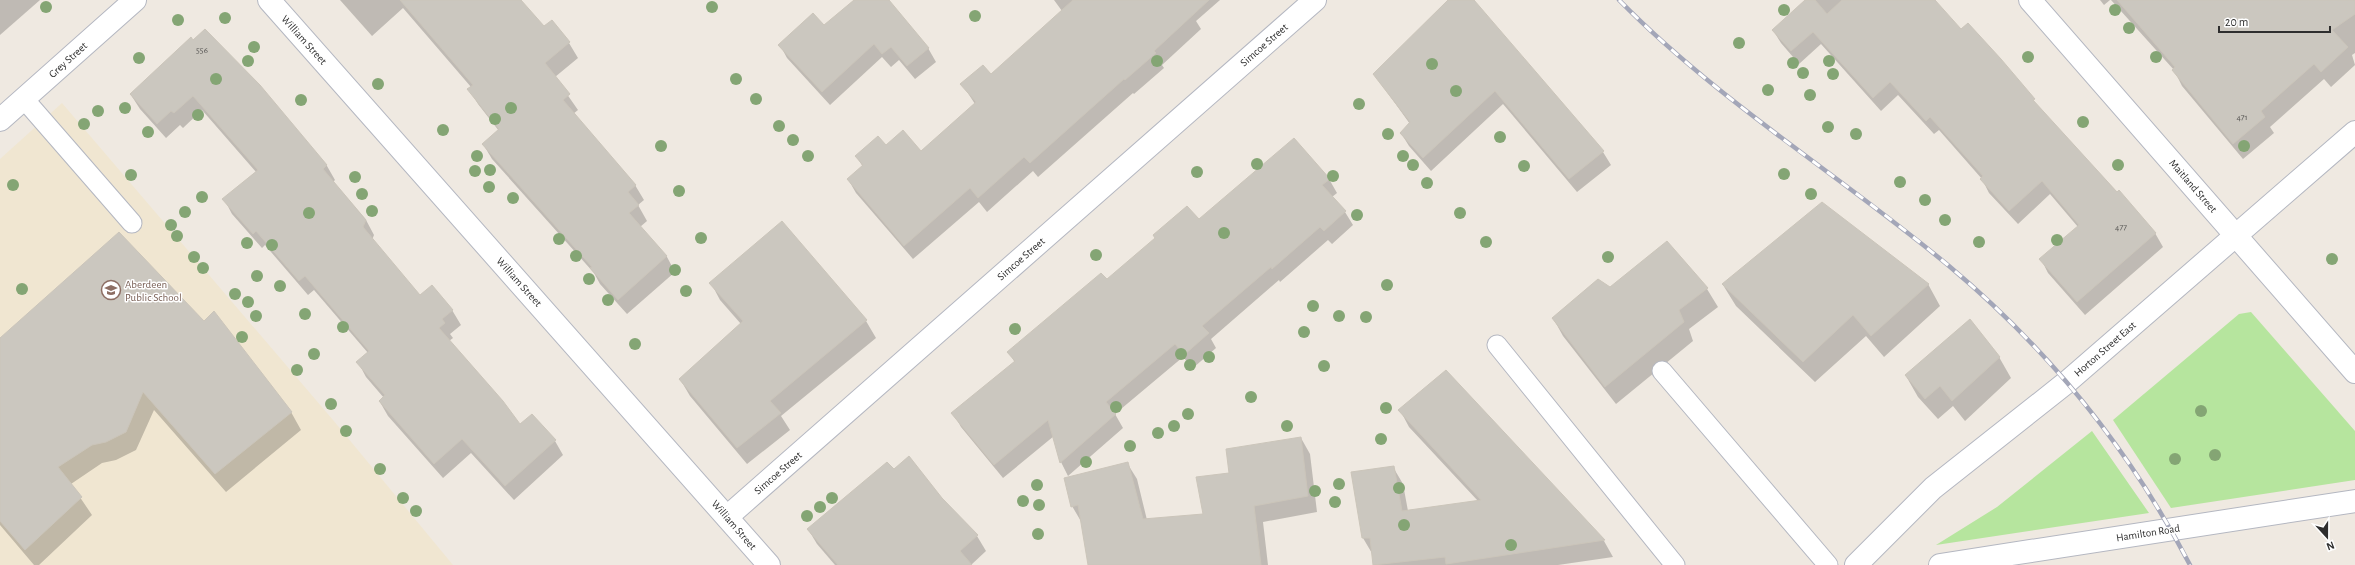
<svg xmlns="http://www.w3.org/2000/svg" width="2355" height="565" font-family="'Alegreya Sans',sans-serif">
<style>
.education{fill:#f0e6d1}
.green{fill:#b6e59e}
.shadow{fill:#0003}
.building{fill:#cbc7bf;stroke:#cbc5ba}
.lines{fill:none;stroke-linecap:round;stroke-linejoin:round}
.lane-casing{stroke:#b4b7c1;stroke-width:21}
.street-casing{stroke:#b4b7c1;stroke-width:24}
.secondary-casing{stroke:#b4b7c1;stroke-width:24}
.lane{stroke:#fff;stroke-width:19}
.street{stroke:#fff;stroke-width:22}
.secondary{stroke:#fff;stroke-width:22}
.rail-casing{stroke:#a3a6b8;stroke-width:4.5}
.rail{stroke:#fff;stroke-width:3;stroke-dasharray:9;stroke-linecap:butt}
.tree{fill:#84a574}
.labels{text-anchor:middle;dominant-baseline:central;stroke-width:3;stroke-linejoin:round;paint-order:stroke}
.number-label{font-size:9px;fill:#555452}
.street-label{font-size:11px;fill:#2e2e2e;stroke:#fff}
.education-label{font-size:11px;fill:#785e54;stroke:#fff;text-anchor:start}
</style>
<rect width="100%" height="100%" fill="#efe9e1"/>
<path class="education" d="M62,103L333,420L453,565H0V159Z"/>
<g class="green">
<path d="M2251,312L2355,431V480L2171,508L2113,420L2239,314Z"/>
<path d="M2092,431L2149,513L1936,545L1997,507Z"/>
</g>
<g class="shadow">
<path d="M0,0H40L0,35Z"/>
<path d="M340,0H519L544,27L552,21L569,43L578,58L555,77L578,110L573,114L635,185L644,200L638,205L647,221L640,227L667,257L675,272L627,314L600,284L594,273L492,159L483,144L499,131L478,104L469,89L471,87L403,8L372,36Z"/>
<path d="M855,0H886L928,48L936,62L915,79L899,60L891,67L882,57L830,105L787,58L780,45L824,26Z"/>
<path d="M1054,0H1220L1196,21L1201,29L1162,65L1164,68L1134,94L1133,93L1038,177L1033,171L987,212L979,202L913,259L856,193L848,179L863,167L856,156L886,147L921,152L975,104L962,84L991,75L1062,11Z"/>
<path d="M1450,0H1473L1603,152L1611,165L1577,192L1503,104L1431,171L1409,146L1401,133L1410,124L1374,74Z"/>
<path d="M1806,0H1934L1961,31L2000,60L2038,108L2155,233L2163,247L2085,315L2048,273L2041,259L2078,227L2050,194L2018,224L1989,193L1982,179L1939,130L1934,134L1898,95L1881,111L1821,44L1799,64L1781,43L1773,30Z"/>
<path d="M2100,0H2110L2104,5Z"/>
<path d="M2111,0H2355V53L2352,55L2355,65L2331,87L2324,79L2270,127L2274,133L2243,159L2182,86L2174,70Z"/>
<path d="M259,86L327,166L335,180L333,182L366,220L374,235L372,240L420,296L452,310L461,325L450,334L453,338L449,341L520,425L555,441L563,455L514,500L471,453L443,478L388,416L380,402L384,398L366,377L358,362L368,353L314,290L308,295L265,245L262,248L232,214L224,199L256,172L202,110L183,128L180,125L166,138L140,109L131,95Z"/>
<path d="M1329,179L1337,193L1332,197L1345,212L1353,225L1332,244L1328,240L1280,282L1279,280L1211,339L1216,348L1193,368L1183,357L1115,414L1123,428L1068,476L1061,462L1054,436L1003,478L961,427L953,413L1015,363L1009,352L1106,280L1199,221Z"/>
<path d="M1667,242L1707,289L1718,307L1689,329L1693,341L1616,404L1563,336L1553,318L1610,288Z"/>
<path d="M711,283L866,321L876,338L781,416L790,430L747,464L690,396L680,379L741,324L720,300Z"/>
<path d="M1928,284L1940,306L1884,357L1866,336L1815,382L1736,306L1723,285Z"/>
<path d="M0,340L291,412L301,430L226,492L154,410L136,450L116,460L102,463L71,484L92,515L39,565H34L0,525Z"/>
<path d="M1999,357L2011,378L1965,421L1953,406L1938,419L1918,397L1906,376Z"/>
<path d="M1446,371L1604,541L1613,557L1558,565H1374L1373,555L1363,538L1353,472L1393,467L1403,484L1408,511L1478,501L1409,427L1400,410Z"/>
<path d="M1301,438L1310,454L1317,512L1263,522L1268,565H1089L1082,523L1072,506L1127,463L1137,479L1147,520L1204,515L1230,474Z"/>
<path d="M894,470L941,498L977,536L986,551L971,565H835L817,544L808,529Z"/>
</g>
<g class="building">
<path d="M400,0H521L544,26L552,20L570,42L545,63L570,94L563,100L636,185L628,192L639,205L629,213L667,256L618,300L590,268L592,267L482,144L499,129L467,89L473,85Z"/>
<path d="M854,0H889L929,48L907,66L891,47L882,54L874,44L822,92L778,45L813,13L824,25Z"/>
<path d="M1073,0H1209L1154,51L1156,53L1125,80L1124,79L1030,163L1024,157L978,198L970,188L904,246L847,179L863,165L855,156L878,136L886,145L903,130L921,151L976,102L960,84L983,65L991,74Z"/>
<path d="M1448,0H1474L1604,151L1569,179L1495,91L1423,158L1400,133L1410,122L1373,74Z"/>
<path d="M1805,0H1815L1827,14L1842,0H1935L1961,29L1968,23L2001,59L2035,99L2033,100L2117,192L2119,190L2156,233L2077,302L2039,259L2079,225L2042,181L2009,211L1980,179L1983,176L1930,117L1926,121L1890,82L1873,98L1813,32L1791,51L1772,30Z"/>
<path d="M2117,0H2355V14L2332,30L2348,47L2321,72L2314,64L2261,111L2265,117L2233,144L2172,70L2175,67Z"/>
<path d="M205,29L260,85L327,165L323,169L366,220L363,227L420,295L432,285L453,310L442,319L445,323L439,328L503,401L520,424L532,414L556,440L505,486L462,439L434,464L379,401L385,395L356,362L369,351L305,276L299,281L256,231L253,234L222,199L258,170L193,96L174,113L171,111L157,124L130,94L191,37L193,40Z"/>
<path d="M1294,138L1330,179L1322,185L1346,211L1324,231L1320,227L1272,269L1271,267L1202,326L1209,333L1184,355L1175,344L1106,402L1116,414L1060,463L1048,420L994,465L951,413L1015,361L1007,352L1101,273L1107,279L1155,238L1153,235L1187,206L1199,219Z"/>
<path d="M1822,202L1929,284L1871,336L1853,315L1803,362L1722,284Z"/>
<path d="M782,221L867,320L770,401L781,413L737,448L679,379L743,321L709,283Z"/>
<path d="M119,232L204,321L214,311L292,412L215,474L143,392L126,432L106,442L92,445L58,467L82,497L25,550L0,521V338Z"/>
<path d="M1667,241L1708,288L1679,310L1684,322L1605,387L1552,318L1598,279L1610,287Z"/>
<path d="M1970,319L2000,357L1952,401L1940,386L1925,399L1905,375Z"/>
<path d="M1446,370L1605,540L1446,564L1445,557L1373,565L1370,538H1362L1351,472L1394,466L1402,511L1481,500L1398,410Z"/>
<path d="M1301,437L1308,496L1254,506L1261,565H1088L1078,505L1071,507L1064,478L1128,462L1143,519L1203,514L1196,477L1229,473L1226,449Z"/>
<path d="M909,456L942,498L978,535L960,551L972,565H838L807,529L887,462L894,469Z"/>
</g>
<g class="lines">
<g class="lane-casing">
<g id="lane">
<path d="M24,99L132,223"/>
<path d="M1497,345L1675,565"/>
<path d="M1662,371L1828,565"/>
</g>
</g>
<g class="street-casing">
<g id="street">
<path d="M269,0L769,565"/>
<path d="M2030,0L2355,372"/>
<path d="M727,517L1315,0"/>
<path d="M1940,565L2355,501"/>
</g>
</g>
<g class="secondary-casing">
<g id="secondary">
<path d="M0,120L135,0"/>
<path d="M1856,565L1933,488L2067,382L2355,132"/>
</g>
</g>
<use href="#lane" class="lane"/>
<use href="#street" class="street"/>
<use href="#secondary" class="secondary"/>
<g class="rail-casing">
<path id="rail" d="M1619,0C1718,101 1841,176 1949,266C2048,349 2130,450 2190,565"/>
</g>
<use href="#rail" class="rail"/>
</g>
<g class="tree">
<circle cx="46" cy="7" r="6"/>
<circle cx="712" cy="7" r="6"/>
<circle cx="1784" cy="10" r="6"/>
<circle cx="2115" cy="10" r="6"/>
<circle cx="975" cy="16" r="6"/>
<circle cx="225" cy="18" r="6"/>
<circle cx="178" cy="20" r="6"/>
<circle cx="2129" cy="28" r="6"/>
<circle cx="1739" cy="43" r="6"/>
<circle cx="254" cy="47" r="6"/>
<circle cx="2028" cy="57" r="6"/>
<circle cx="2156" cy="57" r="6"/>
<circle cx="139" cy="58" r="6"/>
<circle cx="248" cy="61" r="6"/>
<circle cx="1157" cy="61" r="6"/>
<circle cx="1829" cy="61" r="6"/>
<circle cx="1793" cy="63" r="6"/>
<circle cx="1432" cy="64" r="6"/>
<circle cx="1803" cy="73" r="6"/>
<circle cx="1833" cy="74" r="6"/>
<circle cx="216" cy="79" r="6"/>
<circle cx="736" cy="79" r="6"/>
<circle cx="378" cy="84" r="6"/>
<circle cx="1768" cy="90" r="6"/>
<circle cx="1456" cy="91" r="6"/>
<circle cx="1810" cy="95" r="6"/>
<circle cx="756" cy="99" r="6"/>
<circle cx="301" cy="100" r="6"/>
<circle cx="1359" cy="104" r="6"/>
<circle cx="125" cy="108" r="6"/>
<circle cx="511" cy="108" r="6"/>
<circle cx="98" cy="111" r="6"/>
<circle cx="198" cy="115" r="6"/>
<circle cx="495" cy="119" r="6"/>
<circle cx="2083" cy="122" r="6"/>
<circle cx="84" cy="124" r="6"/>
<circle cx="779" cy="126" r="6"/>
<circle cx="1828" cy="127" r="6"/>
<circle cx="443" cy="130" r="6"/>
<circle cx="148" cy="132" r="6"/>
<circle cx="1388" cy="134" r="6"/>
<circle cx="1856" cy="134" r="6"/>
<circle cx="1500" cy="137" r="6"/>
<circle cx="793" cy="140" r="6"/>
<circle cx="661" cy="146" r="6"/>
<circle cx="2244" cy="146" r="6"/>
<circle cx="477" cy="156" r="6"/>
<circle cx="808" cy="156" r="6"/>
<circle cx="1403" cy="156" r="6"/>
<circle cx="1257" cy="164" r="6"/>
<circle cx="1413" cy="165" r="6"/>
<circle cx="2118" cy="165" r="6"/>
<circle cx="1524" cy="166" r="6"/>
<circle cx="490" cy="170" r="6"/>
<circle cx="475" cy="171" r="6"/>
<circle cx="1197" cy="172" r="6"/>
<circle cx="1784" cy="174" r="6"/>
<circle cx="131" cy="175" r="6"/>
<circle cx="1333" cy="176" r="6"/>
<circle cx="355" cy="177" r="6"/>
<circle cx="1900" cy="182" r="6"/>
<circle cx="1427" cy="183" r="6"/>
<circle cx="13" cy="185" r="6"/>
<circle cx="489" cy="187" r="6"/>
<circle cx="679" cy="191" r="6"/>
<circle cx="362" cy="194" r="6"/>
<circle cx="1811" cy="194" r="6"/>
<circle cx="202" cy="197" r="6"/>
<circle cx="513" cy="198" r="6"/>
<circle cx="1925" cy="200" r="6"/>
<circle cx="372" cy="211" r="6"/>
<circle cx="185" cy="212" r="6"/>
<circle cx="309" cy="213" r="6"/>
<circle cx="1460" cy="213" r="6"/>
<circle cx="1357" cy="215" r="6"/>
<circle cx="1945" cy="220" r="6"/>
<circle cx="171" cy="225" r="6"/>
<circle cx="1224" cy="233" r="6"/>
<circle cx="177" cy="236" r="6"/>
<circle cx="701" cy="238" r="6"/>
<circle cx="559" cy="239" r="6"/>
<circle cx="2057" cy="240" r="6"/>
<circle cx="1486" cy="242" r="6"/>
<circle cx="1979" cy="242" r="6"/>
<circle cx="247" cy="243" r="6"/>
<circle cx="272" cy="245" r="6"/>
<circle cx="1096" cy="255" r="6"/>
<circle cx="576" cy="256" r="6"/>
<circle cx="194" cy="257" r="6"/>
<circle cx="1608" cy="257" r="6"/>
<circle cx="2332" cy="259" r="6"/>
<circle cx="203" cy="268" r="6"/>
<circle cx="675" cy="270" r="6"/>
<circle cx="257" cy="276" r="6"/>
<circle cx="589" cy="279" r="6"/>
<circle cx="1387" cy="285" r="6"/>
<circle cx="280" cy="286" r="6"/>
<circle cx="22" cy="289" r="6"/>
<circle cx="686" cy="291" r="6"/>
<circle cx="235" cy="294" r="6"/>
<circle cx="608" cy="300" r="6"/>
<circle cx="248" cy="302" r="6"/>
<circle cx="1313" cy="306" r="6"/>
<circle cx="305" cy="314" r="6"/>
<circle cx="256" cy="316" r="6"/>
<circle cx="1339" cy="316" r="6"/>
<circle cx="1366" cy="317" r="6"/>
<circle cx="343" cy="327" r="6"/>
<circle cx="1015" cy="329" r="6"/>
<circle cx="1304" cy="332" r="6"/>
<circle cx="242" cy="337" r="6"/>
<circle cx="635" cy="344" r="6"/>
<circle cx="314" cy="354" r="6"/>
<circle cx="1181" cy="354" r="6"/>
<circle cx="1209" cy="357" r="6"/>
<circle cx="1190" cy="365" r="6"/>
<circle cx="1324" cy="366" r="6"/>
<circle cx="297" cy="370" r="6"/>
<circle cx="1251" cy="397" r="6"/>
<circle cx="331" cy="404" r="6"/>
<circle cx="1116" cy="407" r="6"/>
<circle cx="1386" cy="408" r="6"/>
<circle cx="2201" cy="411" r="6"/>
<circle cx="1188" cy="414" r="6"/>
<circle cx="1174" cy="426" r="6"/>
<circle cx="1287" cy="426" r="6"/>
<circle cx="346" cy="431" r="6"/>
<circle cx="1158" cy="433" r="6"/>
<circle cx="1381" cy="439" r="6"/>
<circle cx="1130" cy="446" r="6"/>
<circle cx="2215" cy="455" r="6"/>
<circle cx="2175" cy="459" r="6"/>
<circle cx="1086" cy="462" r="6"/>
<circle cx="380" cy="469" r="6"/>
<circle cx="1339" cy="484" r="6"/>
<circle cx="1037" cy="485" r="6"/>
<circle cx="1399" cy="488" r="6"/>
<circle cx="1315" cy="491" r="6"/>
<circle cx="403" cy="498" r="6"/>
<circle cx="832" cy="498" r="6"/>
<circle cx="1023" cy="501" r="6"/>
<circle cx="1335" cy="502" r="6"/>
<circle cx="1039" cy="505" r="6"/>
<circle cx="820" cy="507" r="6"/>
<circle cx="416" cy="511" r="6"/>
<circle cx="807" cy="516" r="6"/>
<circle cx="1404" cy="525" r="6"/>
<circle cx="1038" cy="534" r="6"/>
<circle cx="1511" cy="545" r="6"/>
</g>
<defs>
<g id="school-ring" transform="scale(1)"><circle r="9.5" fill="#fff" stroke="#8d6e63" stroke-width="1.5"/><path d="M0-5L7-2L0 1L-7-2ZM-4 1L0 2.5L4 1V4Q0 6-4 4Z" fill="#8d6e63"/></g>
</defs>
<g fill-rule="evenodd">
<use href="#school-ring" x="111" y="290"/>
</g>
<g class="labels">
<g class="number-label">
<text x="202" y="50">556</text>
<text x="2242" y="117">471</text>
<text x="2121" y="227">477</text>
</g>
<g class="street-label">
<text transform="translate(304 40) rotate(48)">William Street</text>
<text transform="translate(1264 45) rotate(-41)">Simcoe Street</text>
<text transform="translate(68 60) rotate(-42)">Grey Street</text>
<text transform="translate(2193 186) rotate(49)">Maitland Street</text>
<text transform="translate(1021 259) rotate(-41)">Simcoe Street</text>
<text transform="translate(519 282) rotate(48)">William Street</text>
<text transform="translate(2105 349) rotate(-41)">Horton Street East</text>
<text transform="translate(778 473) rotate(-41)">Simcoe Street</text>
<text transform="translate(734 525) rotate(49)">William Street</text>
<text transform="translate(2148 533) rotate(-9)">Hamilton Road</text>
</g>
<g class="education-label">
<text x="125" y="284">Aberdeen<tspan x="125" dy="13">Public School</tspan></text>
</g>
</g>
<g transform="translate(2327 537) rotate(159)" stroke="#ffffff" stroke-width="3" paint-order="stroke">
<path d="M0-3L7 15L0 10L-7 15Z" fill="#2e2e2e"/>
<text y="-6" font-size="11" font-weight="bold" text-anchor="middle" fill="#2e2e2e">N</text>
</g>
<path d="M2219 26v6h111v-6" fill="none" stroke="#2e2e2e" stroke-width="2"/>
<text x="2225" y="26" font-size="12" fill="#2e2e2e" stroke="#ffffff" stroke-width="3" paint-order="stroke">20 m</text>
</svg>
